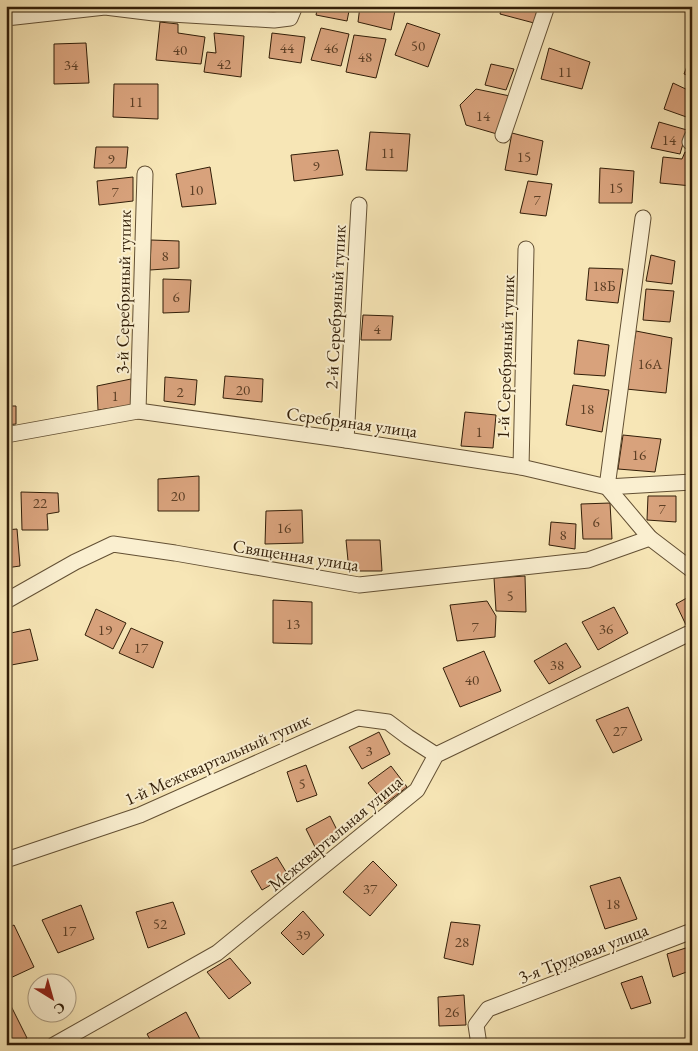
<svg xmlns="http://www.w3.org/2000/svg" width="698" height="1051" font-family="'EB Garamond',serif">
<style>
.building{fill:#d8a27c;stroke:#321e08}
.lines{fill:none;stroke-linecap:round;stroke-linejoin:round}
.street-casing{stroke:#635034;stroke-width:17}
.street{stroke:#faefd0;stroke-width:15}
.labels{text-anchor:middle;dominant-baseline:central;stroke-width:4;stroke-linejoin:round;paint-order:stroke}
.number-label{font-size:15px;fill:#5c3f25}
.street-label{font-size:18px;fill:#321e08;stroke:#faefd0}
</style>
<rect width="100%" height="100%" fill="#f7e6b6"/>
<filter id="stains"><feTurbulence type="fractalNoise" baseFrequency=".004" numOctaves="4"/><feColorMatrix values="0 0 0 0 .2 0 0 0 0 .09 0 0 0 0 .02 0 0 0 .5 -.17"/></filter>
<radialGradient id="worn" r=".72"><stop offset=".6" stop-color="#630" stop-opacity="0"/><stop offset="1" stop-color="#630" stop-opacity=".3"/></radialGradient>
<g class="building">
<path d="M318,6H350L347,21L316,15Z"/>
<path d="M360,6H396L391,30L358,22Z"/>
<path d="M502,6H538L534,23L500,14Z"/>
<path d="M160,22L178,24V33L205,37L201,64L156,60Z"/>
<path d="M407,23L440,34L428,67L395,55Z"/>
<path d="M321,28L349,34L341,66L311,60Z"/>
<path d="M214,33L244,36L241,77L204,72L207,52L216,53Z"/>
<path d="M272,33L305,37L301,63L269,58Z"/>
<path d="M354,35L386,39L376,78L346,72Z"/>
<path d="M86,43L89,83L54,84V44Z"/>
<path d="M549,48L590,62L582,89L541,79Z"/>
<path d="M692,53V77L684,74Z"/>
<path d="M491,64L514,69L506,90L485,85Z"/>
<path d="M673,83L692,92V119L664,109Z"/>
<path d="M114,84H158V119L113,117Z"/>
<path d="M476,89L510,96L497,134L466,125L460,105Z"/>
<path d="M659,122L687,130L680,154L651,148Z"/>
<path d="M370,132L410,134L407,171L366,170Z"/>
<path d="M512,133L543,141L537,175L505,170Z"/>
<path d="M96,147H128L126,168H94Z"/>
<path d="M338,150L343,175L294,181L291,155Z"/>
<path d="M685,152L692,154V186L660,183L663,157L682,159Z"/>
<path d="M210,167L216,204L182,207L176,174Z"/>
<path d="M600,168L634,171L632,203H599Z"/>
<path d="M133,177V201L99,205L97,181Z"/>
<path d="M528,181L552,184L546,216L520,213Z"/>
<path d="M151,240L179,241V268L150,270Z"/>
<path d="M651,255L675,261L672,284L646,281Z"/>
<path d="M589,268L623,269L618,303L586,300Z"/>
<path d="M163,279L191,280L189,312L163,313Z"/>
<path d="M646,289L674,291L670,322L643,320Z"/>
<path d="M363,315L393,316L391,340H361Z"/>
<path d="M636,331L672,338L666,393L626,389Z"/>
<path d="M578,340L609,345L605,376L574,374Z"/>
<path d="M225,376L263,379L262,402L223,398Z"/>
<path d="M165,377L197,380L195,405L164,401Z"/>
<path d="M131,379L135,405L98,410L97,386Z"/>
<path d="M573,385L609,390L602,432L566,425Z"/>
<path d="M6,406H16V424L6,425Z"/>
<path d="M465,412L496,415L493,448L461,446Z"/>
<path d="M623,435L661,439L655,472L618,469Z"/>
<path d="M199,476V511H158V479Z"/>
<path d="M21,492L58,493L59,512L47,514L48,530H22Z"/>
<path d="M648,496H676V522L647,520Z"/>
<path d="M610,503L612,539H583L581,504Z"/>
<path d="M302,510L303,543L265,544L266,511Z"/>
<path d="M551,522L576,524L575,549L549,545Z"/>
<path d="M17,529L20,566L6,568V530Z"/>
<path d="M346,540H380L382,571H349Z"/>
<path d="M525,576L526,612L496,611L494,578Z"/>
<path d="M692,595V622L686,625L676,604Z"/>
<path d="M273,600L312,602V644L273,643Z"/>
<path d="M487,601L496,616L495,637L457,641L450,605Z"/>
<path d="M614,607L628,633L598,650L582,622Z"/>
<path d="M96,609L126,623L113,649L85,635Z"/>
<path d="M131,628L163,642L153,668L119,653Z"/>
<path d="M30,629L38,660L6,666V634Z"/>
<path d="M566,643L581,667L549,684L534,661Z"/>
<path d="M484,651L501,691L460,707L443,668Z"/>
<path d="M628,707L642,740L613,753L596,720Z"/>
<path d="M379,732L390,754L362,769L349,747Z"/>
<path d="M306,765L317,795L297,802L287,772Z"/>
<path d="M391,766L407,787L385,804L368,783Z"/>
<path d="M330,816L340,836L316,849L306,829Z"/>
<path d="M277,857L288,875L262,890L251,871Z"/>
<path d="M373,861L397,885L370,916L343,892Z"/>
<path d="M620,877L637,919L605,929L590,886Z"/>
<path d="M173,902L185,934L148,948L136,912Z"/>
<path d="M81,905L94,939L58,953L42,920Z"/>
<path d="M303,911L324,935L303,955L281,933Z"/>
<path d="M451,922L480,925L473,965L444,958Z"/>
<path d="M14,925L34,967L6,980V929Z"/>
<path d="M692,946V970L673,977L667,954Z"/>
<path d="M230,958L251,983L229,999L207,972Z"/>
<path d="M642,976L651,1003L631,1009L621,983Z"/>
<path d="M464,995L466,1025L439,1026L438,997Z"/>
<path d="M6,996L27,1038L17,1045H6Z"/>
<path d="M186,1012L203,1045H153L147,1034Z"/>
</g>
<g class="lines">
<g class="street-casing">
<g id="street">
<path d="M6,18L105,7L154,13L274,20L290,18L295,6"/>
<path d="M503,135L547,6"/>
<path d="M690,142L692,137"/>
<path d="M643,218L607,487L650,538L692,570"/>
<path d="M138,411L145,174"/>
<path d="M6,435L138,411L346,440L521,467L607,487L692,482"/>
<path d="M346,440L359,205"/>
<path d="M521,467L526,249"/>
<path d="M6,601L75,562L113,544L175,553L359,585L588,560L650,538"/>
<path d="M6,860L140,815L358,718L388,722L408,737L436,755"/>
<path d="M54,1045L217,953L417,790L436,755L692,632"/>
<path d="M479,1045L476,1025L488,1009L692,931"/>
</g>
</g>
<use href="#street" class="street"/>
</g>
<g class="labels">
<g class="number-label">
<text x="418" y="45">50</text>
<text x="287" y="47">44</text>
<text x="331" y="47">46</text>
<text x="180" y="49">40</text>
<text x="365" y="56">48</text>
<text x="224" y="63">42</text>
<text x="71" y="64">34</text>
<text x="565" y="71">11</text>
<text x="136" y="101">11</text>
<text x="483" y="115">14</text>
<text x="669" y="139">14</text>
<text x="388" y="152">11</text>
<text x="524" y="156">15</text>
<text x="111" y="158">9</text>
<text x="316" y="165">9</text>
<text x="616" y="187">15</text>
<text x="196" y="189">10</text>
<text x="115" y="191">7</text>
<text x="537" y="199">7</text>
<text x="165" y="255">8</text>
<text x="604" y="285">18Б</text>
<text x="176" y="296">6</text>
<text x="377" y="328">4</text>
<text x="650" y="363">16А</text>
<text x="243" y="389">20</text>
<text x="180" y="391">2</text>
<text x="115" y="395">1</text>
<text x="587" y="408">18</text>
<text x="479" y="431">1</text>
<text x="639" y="454">16</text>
<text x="178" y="495">20</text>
<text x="40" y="502">22</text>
<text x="662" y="508">7</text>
<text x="596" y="521">6</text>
<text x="284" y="527">16</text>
<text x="563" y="534">8</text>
<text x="510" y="595">5</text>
<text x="293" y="623">13</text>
<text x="475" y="626">7</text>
<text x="606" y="628">36</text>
<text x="105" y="629">19</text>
<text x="141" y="647">17</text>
<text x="557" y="664">38</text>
<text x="472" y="679">40</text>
<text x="620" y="730">27</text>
<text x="369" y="750">3</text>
<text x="302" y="783">5</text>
<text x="370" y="888">37</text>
<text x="613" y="903">18</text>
<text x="160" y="923">52</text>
<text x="69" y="930">17</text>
<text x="303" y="934">39</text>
<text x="462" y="941">28</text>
<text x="452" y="1011">26</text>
</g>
<g class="street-label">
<text transform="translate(123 292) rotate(-89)">3-й Серебряный тупик</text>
<text transform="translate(335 307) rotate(-87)">2-й Серебряный тупик</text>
<text transform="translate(505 357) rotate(-88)">1-й Серебряный тупик</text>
<text transform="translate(352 422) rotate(8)">Серебряная улица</text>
<text transform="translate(296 555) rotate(9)">Священная улица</text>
<text transform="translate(217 759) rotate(-24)">1-й Межквартальный тупик</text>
<text transform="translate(335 833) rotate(-40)">Межквартальная улица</text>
<text transform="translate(583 953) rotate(-21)">3-я Трудовая улица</text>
</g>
</g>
<rect width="698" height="1051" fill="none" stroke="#f7e6b6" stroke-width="25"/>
<rect x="8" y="8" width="683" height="1036" fill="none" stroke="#321e08" stroke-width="2.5"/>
<rect x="12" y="12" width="673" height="1026" fill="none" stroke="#321e08"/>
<g transform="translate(52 998) rotate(143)"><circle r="24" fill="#faefd0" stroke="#aa9b80"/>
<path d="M0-4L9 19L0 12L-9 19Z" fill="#8f2418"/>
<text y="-8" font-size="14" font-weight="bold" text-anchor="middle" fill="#321e08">С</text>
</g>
<rect width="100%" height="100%" filter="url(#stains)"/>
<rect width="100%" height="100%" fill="url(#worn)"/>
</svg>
